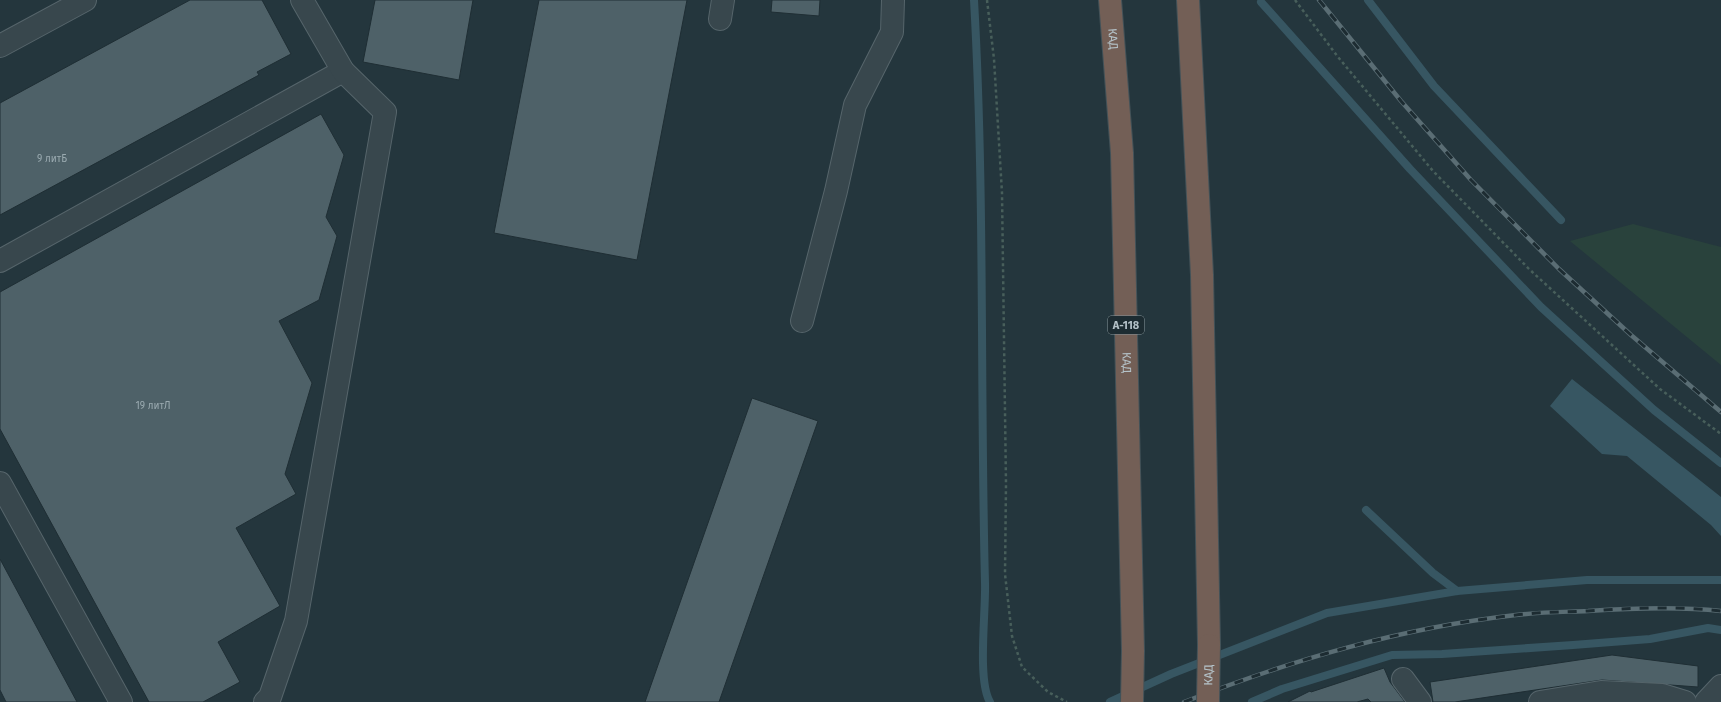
<svg xmlns="http://www.w3.org/2000/svg" width="1721" height="702" font-family="'Fira Sans',sans-serif">
<style>
.green{fill:#29423c}
.water{fill:#375662}
.lines{fill:none;stroke-linecap:round;stroke-linejoin:round}
.stream{stroke:#375662;stroke-width:8}
.building{fill:#4e6168;stroke:#1f2e34}
.minor-casing{stroke:#56656b;stroke-width:24}
.highway-casing{stroke:#435258;stroke-width:24}
.path{stroke:#485f5b;stroke-width:2.5;stroke-dasharray:3 3;stroke-linecap:butt}
.minor{stroke:#38474d;stroke-width:22}
.highway{stroke:#735f56;stroke-width:22}
.rail-casing{stroke:#5a6d74;stroke-width:4.5}
.rail{stroke:#1d2c32;stroke-width:3;stroke-dasharray:9;stroke-linecap:butt}
.highway-bridge-casing{stroke:#435258;stroke-width:24;stroke-linecap:butt}
.highway-bridge{stroke:#735f56;stroke-width:22}
.labels{text-anchor:middle;dominant-baseline:central;stroke-width:3;stroke-linejoin:round;paint-order:stroke}
.number-label{font-size:10px;fill:#9aaab0}
.shield{fill:#1d2c32;stroke:#87959b;stroke-width:1}
.shield-label{font-size:11px;font-weight:bold;fill:#b4c2c8}
.street-label{font-size:12px;fill:#b4c2c8;stroke:#1d2c32}
</style>
<rect width="100%" height="100%" fill="#24363d"/>
<path class="green" d="M1633,224L1721,247V365L1570,241Z"/>
<path class="water" d="M1572,379L1721,497V536L1711,525L1627,456L1602,454L1550,406Z"/>
<g class="lines">
<g class="stream">
<path d="M974,0C985,194 980,389 985,583C986,612 977,680 990,702"/>
<path d="M1368,0L1434,86L1561,220"/>
<path d="M1261,2L1410,169L1541,307L1654,410L1721,463"/>
<path d="M1366,510L1433,573L1457,591"/>
<path d="M1110,702L1171,674L1327,613L1457,591L1587,580H1721"/>
<path d="M1252,702L1282,689L1392,655L1442,654L1573,645L1650,639L1708,628L1721,630"/>
</g>
</g>
<g class="building">
<path d="M190,0H262L291,54L257,72L259,75L0,215V103Z"/>
<path d="M375,0H473L459,80L363,62Z"/>
<path d="M539,0H687L637,260L494,233Z"/>
<path d="M772,0H820L819,16L771,12Z"/>
<path d="M321,114L344,155L326,217L337,236L319,300L279,321L312,383L285,474L296,494L236,528L280,606L218,642L240,682L203,702H149L0,429V292Z"/>
<path d="M752,398L818,421L719,702H645Z"/>
<path d="M0,559L77,702H6L0,690Z"/>
<path d="M1612,655L1698,666V687L1602,680L1455,702H1433L1430,682Z"/>
<path d="M1384,668L1390,682L1405,702H1371L1368,699L1357,702H1288L1310,691L1311,692Z"/>
</g>
<g class="lines">
<g class="minor-casing">
<g id="minor">
<path d="M720,19L723,0"/>
<path d="M0,46L85,0"/>
<path d="M0,261L343,71"/>
<path d="M802,321L836,191L855,105L892,32L893,0"/>
<path d="M0,483L121,702"/>
<path d="M1403,679L1420,702"/>
<path d="M265,702L270,697L296,621L385,112L343,71L302,0"/>
<path d="M1540,702L1601,692L1662,695L1685,702"/>
<path d="M1706,702L1721,686"/>
</g>
</g>
<g class="highway-casing">
<g id="highway">
<path id="s1" d="M1110,0L1122,153L1133,651L1132,702"/>
<path d="M1188,0L1202,275L1209,645"/>
</g>
</g>
<g class="path">
<path d="M987,0L994,59L1002,193L1006,484L1005,574L1012,636L1022,667L1048,692L1067,702"/>
<path d="M1295,0L1338,57L1433,171L1529,269L1660,389L1721,434"/>
</g>
<use href="#minor" class="minor"/>
<use href="#highway" class="highway"/>
<g class="rail-casing">
<g id="rail">
<path d="M1319,0L1401,101L1471,180L1559,269L1631,335L1721,412"/>
<path d="M1184,702C1292,660 1400,628 1516,615C1540,612 1564,612 1588,611C1632,608 1677,606 1721,611"/>
</g>
</g>
<use href="#rail" class="rail"/>
<g class="highway-bridge-casing">
<g id="highway-bridge">
<path id="s2" d="M1208,702L1209,645"/>
</g>
</g>
<use href="#highway-bridge" class="highway-bridge"/>
</g>
<g class="labels">
<g class="number-label">
<text x="52" y="159">9 литБ</text>
<text x="153" y="406">19 литЛ</text>
</g>
<rect class="shield" x="1108" y="316" width="36" height="18" rx="3"/>
<g class="shield-label">
<text x="1126" y="325">А-118</text>
</g>
<g class="street-label">
<text stroke="none"><textPath href="#s1" startOffset="39">КАД</textPath></text>
<text stroke="none"><textPath href="#s1" startOffset="363">КАД</textPath></text>
<text stroke="none"><textPath href="#s2" startOffset="27">КАД</textPath></text>
</g>
</g>
</svg>
